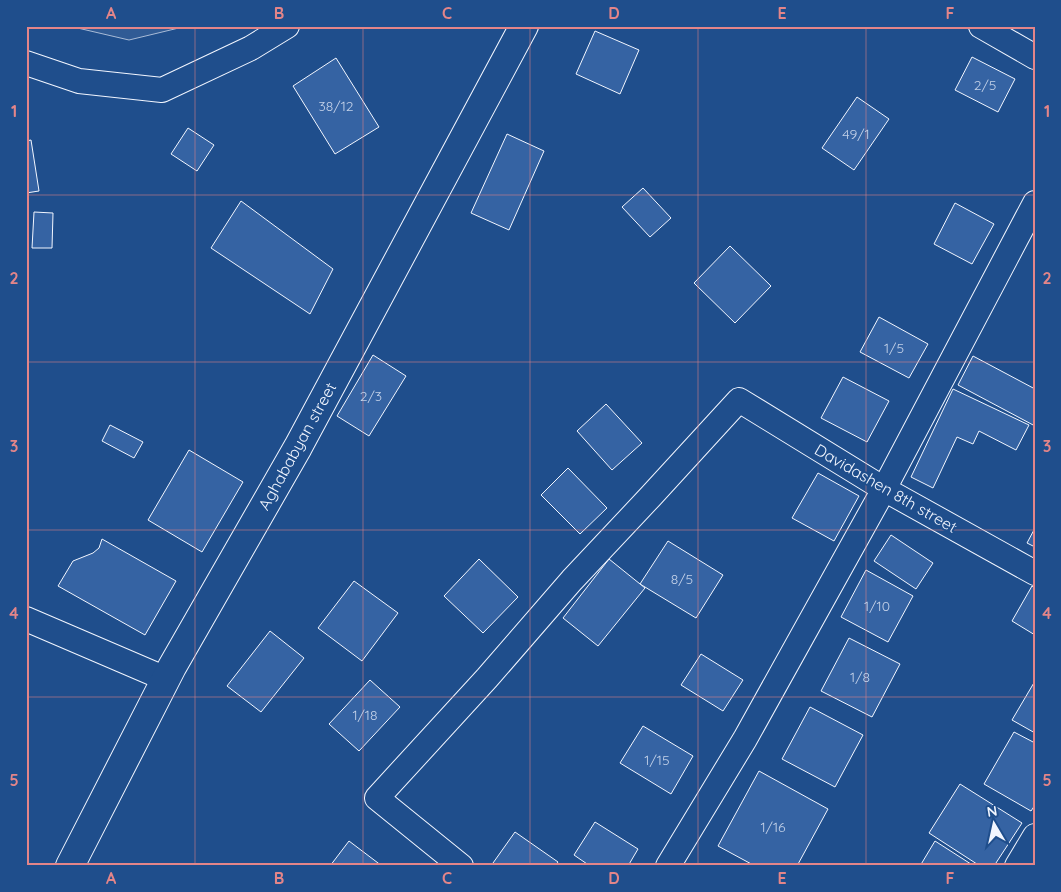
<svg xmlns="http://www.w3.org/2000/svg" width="1061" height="892" font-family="Quicksand,sans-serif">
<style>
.green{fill:#305b95;stroke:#a8bbd7}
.building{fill:#3563a3;stroke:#f2f6ff}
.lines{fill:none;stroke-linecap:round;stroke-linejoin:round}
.minor-casing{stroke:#f2f6ff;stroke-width:26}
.tertiary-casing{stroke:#f2f6ff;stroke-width:30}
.minor{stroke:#1f4e8c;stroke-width:24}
.tertiary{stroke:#1f4e8c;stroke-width:28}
.grid{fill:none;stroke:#e38589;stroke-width:1;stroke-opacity:0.55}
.labels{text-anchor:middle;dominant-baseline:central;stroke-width:4;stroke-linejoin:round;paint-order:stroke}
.number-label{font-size:14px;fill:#c3d1e8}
.street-label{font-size:16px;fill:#f2f6ff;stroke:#1f4e8c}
.neatline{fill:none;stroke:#e38589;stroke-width:2}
.grid-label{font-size:16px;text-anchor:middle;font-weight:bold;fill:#e38589}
</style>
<rect width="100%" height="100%" fill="#1f4e8c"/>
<path class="green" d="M69,26H187L129,40Z"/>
<g class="building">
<path d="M595,31L639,50L620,94L576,74Z"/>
<path d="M972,57L1015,79L998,112L955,90Z"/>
<path d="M336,58L379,127L335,154L293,86Z"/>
<path d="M857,97L889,119L854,170L822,148Z"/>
<path d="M188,128L214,145L197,171L171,154Z"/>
<path d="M507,134L544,151L509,230L471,213Z"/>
<path d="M31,140L39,191L26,193V141Z"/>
<path d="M643,188L671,218L650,237L622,207Z"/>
<path d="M241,201L333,269L310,314L211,248Z"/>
<path d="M955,203L994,224L972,264L934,244Z"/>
<path d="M34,212L53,213L52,248H32Z"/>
<path d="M730,246L771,286L735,323L694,283Z"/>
<path d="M879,317L928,344L909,378L860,352Z"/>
<path d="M373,355L406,376L369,436L337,416Z"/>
<path d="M973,356L1035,389V426L958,385Z"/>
<path d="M843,377L889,401L867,442L821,418Z"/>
<path d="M953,389L1029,425L1016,450L979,431L973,444L957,437L933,488L911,477Z"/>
<path d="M606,404L642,443L612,470L577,431Z"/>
<path d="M110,425L143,442L134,458L102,441Z"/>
<path d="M189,450L243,482L202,552L148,520Z"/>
<path d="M568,468L607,508L580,534L541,495Z"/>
<path d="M818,473L859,496L834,541L792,518Z"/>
<path d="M1035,528V547L1027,543Z"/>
<path d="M891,535L933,563L916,589L874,561Z"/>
<path d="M102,539L176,581L145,635L58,586L73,561L93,553L99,548Z"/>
<path d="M668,541L723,575L696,618L640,584Z"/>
<path d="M479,559L518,597L483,633L444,596Z"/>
<path d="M609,559L645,588L598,646L563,618Z"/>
<path d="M866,570L913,596L888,642L841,617Z"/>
<path d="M354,581L398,613L362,661L318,628Z"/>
<path d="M1032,586L1035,588V635L1012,621Z"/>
<path d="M270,631L304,658L261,712L227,686Z"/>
<path d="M849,638L900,664L872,717L821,691Z"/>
<path d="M701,654L743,680L723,711L681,685Z"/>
<path d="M370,680L400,707L359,751L329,724Z"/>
<path d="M1035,681V733L1012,720Z"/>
<path d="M810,707L863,735L835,787L782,759Z"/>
<path d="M643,726L693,756L671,794L620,763Z"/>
<path d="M1014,732L1035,743V805L1031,811L984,784Z"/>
<path d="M759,771L828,809L797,866H755L718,846Z"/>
<path d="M960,784L1022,823L994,866H980L929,833Z"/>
<path d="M595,822L638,849L628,866H590L574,855Z"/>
<path d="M515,832L558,862L555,866H496L493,863Z"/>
<path d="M349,841L382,866H330Z"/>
<path d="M935,841L974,866H920Z"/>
</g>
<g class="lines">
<g class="minor-casing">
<g id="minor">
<path d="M981,26L1035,57"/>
<path d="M26,63L79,81L162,90L251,48L287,26"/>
<path d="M26,619L166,679"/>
<path d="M461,866L377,798L487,678L572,580L651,496L739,400L884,489L1035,573"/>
<path d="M668,866L745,739L884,489L1035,203"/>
<path d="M1017,866L1035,836"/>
</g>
</g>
<g class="tertiary-casing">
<path id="tertiary" d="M70,866L172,667L298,447L524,26"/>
</g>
<use href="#minor" class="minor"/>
<use href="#tertiary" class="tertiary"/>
</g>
<path class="grid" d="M195,26V866M363,26V866M530,26V866M698,26V866M866,26V866M26,195H1035M26,362H1035M26,530H1035M26,697H1035"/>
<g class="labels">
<g class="number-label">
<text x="985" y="85">2/5</text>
<text x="336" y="106">38/12</text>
<text x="856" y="134">49/1</text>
<text x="894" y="348">1/5</text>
<text x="371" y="396">2/3</text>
<text x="682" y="579">8/5</text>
<text x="877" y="606">1/10</text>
<text x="860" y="677">1/8</text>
<text x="365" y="715">1/18</text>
<text x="657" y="760">1/15</text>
<text x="773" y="827">1/16</text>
</g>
<g class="street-label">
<text transform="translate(297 446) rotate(-61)">Aghababyan street</text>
<text transform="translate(886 488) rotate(30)">Davidashen 8th street</text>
</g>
</g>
<rect width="1061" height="892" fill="none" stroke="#1f4e8c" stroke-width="55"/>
<g transform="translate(994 824) rotate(351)" stroke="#1f4e8c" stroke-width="4" paint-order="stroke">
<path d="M0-4L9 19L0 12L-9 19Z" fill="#f2f6ff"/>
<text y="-8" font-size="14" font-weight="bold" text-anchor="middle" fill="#f2f6ff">N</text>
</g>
<rect x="28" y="28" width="1006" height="836" class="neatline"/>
<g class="grid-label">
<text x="111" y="19">A</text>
<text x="279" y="19">B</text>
<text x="447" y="19">C</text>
<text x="614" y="19">D</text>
<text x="782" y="19">E</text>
<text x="950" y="19">F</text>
<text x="14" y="117">1</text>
<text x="1047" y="117">1</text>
<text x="14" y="284">2</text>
<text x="1047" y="284">2</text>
<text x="14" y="452">3</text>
<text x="1047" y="452">3</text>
<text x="14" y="619">4</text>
<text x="1047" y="619">4</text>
<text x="14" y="786">5</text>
<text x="1047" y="786">5</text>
<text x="111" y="884">A</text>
<text x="279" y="884">B</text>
<text x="447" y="884">C</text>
<text x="614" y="884">D</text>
<text x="782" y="884">E</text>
<text x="950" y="884">F</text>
</g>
</svg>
